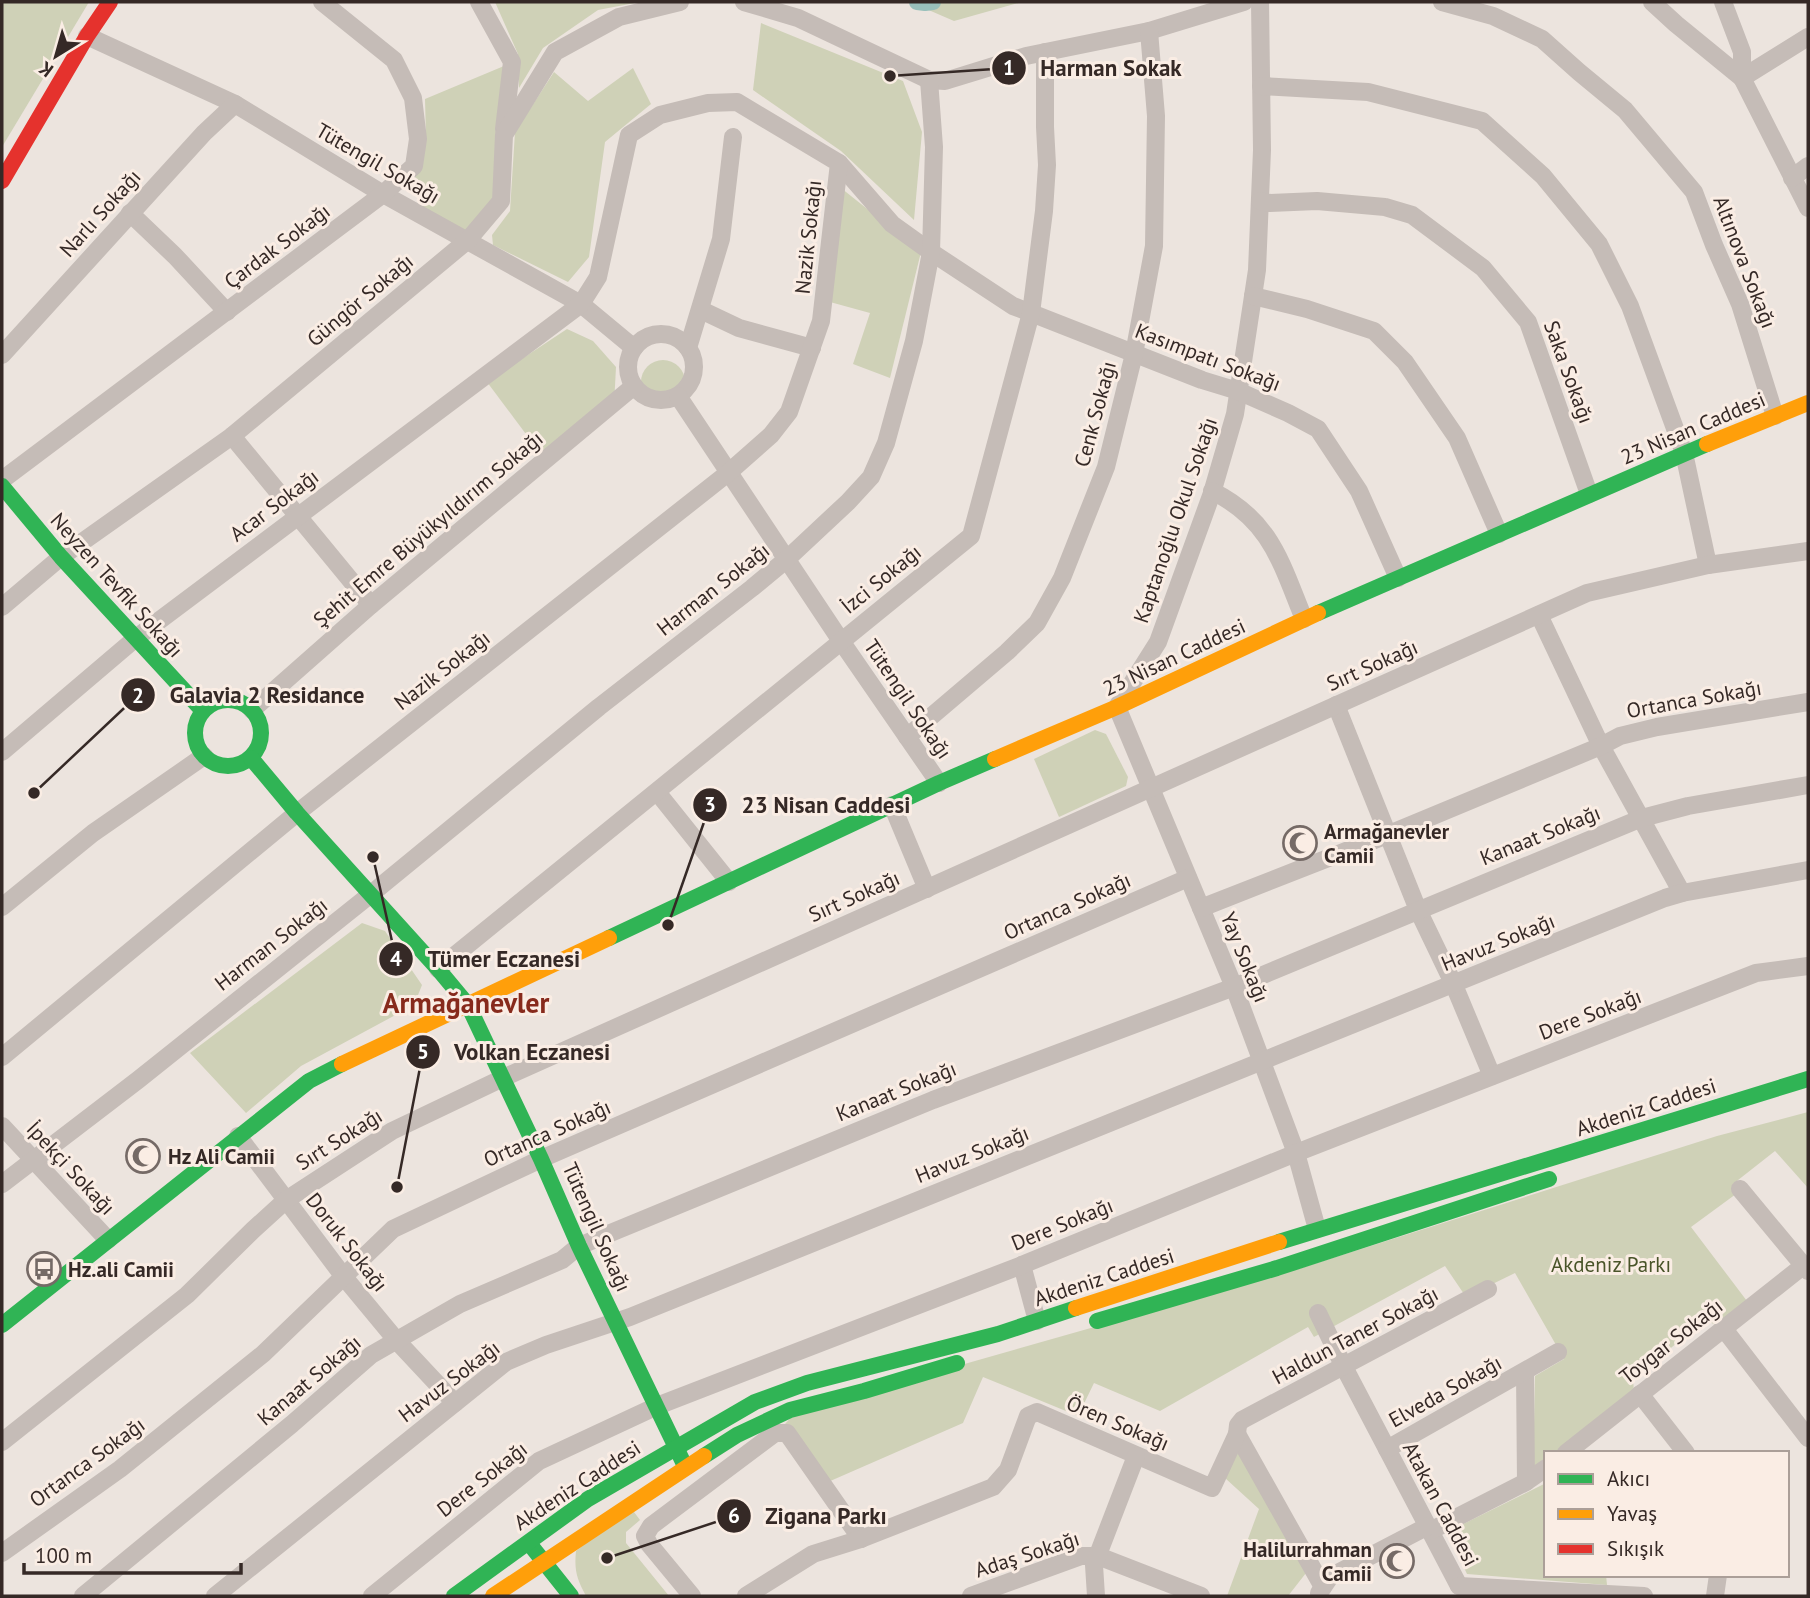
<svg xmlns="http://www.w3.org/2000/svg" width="1810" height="1598" font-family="'PT Sans',sans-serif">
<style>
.green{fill:#cfd1b7}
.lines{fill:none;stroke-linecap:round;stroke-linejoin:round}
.canal{stroke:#99c0bb;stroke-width:16}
.street{stroke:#c5bcb7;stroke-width:18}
.fast{stroke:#30b455;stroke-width:16}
.slow{stroke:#ff9f0a;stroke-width:16}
.jam{stroke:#e5322d;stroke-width:16}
.labels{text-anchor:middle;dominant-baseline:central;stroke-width:6;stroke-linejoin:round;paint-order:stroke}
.street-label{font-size:21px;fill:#352926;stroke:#faede4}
.poi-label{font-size:21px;font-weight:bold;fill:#352926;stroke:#faede4;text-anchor:start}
.park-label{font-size:21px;fill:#495429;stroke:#faede4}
.district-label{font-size:28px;font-weight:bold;fill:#872a1c;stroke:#faede4}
.leader{fill:none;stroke:#352926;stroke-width:2.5}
.callout-dot{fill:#352926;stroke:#faede4;stroke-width:2.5}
.mark-label{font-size:21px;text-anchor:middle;font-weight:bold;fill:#fff}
.callout-label{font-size:23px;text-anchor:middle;font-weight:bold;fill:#352926;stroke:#faede4;stroke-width:6;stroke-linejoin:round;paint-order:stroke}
</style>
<rect width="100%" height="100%" fill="#ece4de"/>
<g class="green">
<path d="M2,2H89L2,147Z"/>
<path d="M495,2H640L598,10L543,48L519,88L518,54Z"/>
<path d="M910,2H1022L954,21Z"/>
<path d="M761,23L903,81L922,132L914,220L841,151L753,90Z"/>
<path d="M504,66L495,197L468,233L421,207L414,179L426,137L425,99Z"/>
<path d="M633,68L651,104L605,142L589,257L568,282L493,245L492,235L510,211L515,132L554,72L588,101Z"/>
<path d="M841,188L921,252L890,378L853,364L870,313L830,302Z"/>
<path d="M567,329L593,341L616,367L614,405L546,461L487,382Z"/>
<circle cx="663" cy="382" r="22"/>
<path d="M1095,730L1106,734L1128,777L1126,786L1059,817L1034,759Z"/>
<path d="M362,923L385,931L422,985L414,1005L301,1066L246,1113L190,1053Z"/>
<path d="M1808,1112V1188L1775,1151L1733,1184L1736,1194L1691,1227L1750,1305L1721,1328L1706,1320L1633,1378L1634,1393L1558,1453H1546V1462L1533,1472L1535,1376L1564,1359L1515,1273L1466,1297L1445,1266L1314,1337L1308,1327L1160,1411L1094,1383L1078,1416L983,1377L963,1423L828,1482L785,1424L796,1412L1298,1269L1717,1136Z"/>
<path d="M1239,1450L1306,1573L1288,1596H1227L1259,1509L1225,1478Z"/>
<path d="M1546,1483V1575H1606L1607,1585L1467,1574L1447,1532Z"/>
<path d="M631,1508L640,1520L626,1532V1543L669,1596H586C577,1579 574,1571 576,1551Z"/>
</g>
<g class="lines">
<path class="canal" d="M917,2L925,3L933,2"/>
<g class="street">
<path d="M479,2L512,62L504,129"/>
<path d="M744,2L798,18L929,80L945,81L1026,56L1149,31L1244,2"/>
<path d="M1260,2L1262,150L1257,270L1235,414L1212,493L1158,642L1117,707L1234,987L1296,1153L1317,1229"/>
<path d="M1442,2L1493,16L1542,39L1579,72L1625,110L1694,192L1714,245L1740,304L1775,416"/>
<path d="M1652,2L1676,24L1742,78L1808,37"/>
<path d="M1723,2L1742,52V78L1808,208"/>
<path d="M87,36L235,104L383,194L581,304L634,348"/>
<path d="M1261,86L1368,92L1482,121L1543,176L1599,244L1630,306L1684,453L1708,565"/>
<path d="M839,163L892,224L931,252L1013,306L1202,380L1238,391L1288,413L1318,429L1359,491L1398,578"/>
<path d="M1792,178L1808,166"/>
<path d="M1260,201L1269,203L1317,201L1385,207L1412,215L1483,268L1528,322L1589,494"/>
<path d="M130,213L175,256L227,312"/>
<path d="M1253,296L1307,309L1374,331L1405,362L1457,438L1499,534"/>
<path d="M701,310L739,328L812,348"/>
<circle cx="661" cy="367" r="33"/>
<path d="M688,348L721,239L733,137"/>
<path d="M2,355L204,133L235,104"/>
<path d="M678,396L841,641L939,783"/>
<path d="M232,436L371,605"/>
<path d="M2,480L383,194L414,166L418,139L413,98L394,60L322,2"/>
<path d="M1212,491C1271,520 1281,563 1304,619"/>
<path d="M2,607L61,557L232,436L468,240L501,201L504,135L555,52L619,17L680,2"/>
<path d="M1539,615L1601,746L1682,893"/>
<path d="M1336,705L1418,910L1454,985L1492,1076"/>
<path d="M252,710L371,605L634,386"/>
<path d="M907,737L1007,652L1037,623L1062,578L1106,467L1134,354L1154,246L1156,116L1149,31"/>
<path d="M2,752L136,638L581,304L598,277L629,135L660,115L708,103L737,102L839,163L821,321L789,412L771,435L728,473L297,813L2,1057"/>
<path d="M657,792L729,882"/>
<path d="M892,805L927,889"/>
<path d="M2,907L93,833L204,756"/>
<path d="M1201,908L1387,835L1601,746L1620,736L1657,727L1808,702"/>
<path d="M438,969L971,536L1031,313L1044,211L1047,165L1045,127V52"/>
<path d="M2,1126L108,1240"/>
<path d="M238,1136L344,1277L397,1341L455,1403"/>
<path d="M2,1184L138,1080L371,894L599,707L752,588L787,559L848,502L871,477L886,443L914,341L931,252L934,147L929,80"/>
<path d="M1740,1189L1808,1271"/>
<path d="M1022,1265L1037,1321"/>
<path d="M1318,1313L1344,1367L1459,1586"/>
<path d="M1724,1329L1808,1438"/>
<path d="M1525,1372L1526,1482"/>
<path d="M1640,1394L1686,1453"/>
<path d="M1237,1434L1323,1587"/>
<path d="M2,1442L187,1295L253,1230L286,1200L392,1131L503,1078L1587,593L1708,565L1808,551"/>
<path d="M1387,1449L1558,1352"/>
<path d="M1566,1453L1803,1266"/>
<path d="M1430,1531L1526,1482L1546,1468"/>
<path d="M2,1553L120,1469L263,1354L393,1229L541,1159L1188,878"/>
<path d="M1459,1586L1644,1596"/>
<path d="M1319,1593L1330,1577L1428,1526"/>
<path d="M83,1596L292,1424L371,1355L460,1304L562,1260L579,1246L933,1100L1234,987L1642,818L1688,806L1808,785"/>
<path d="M215,1596L506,1362L546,1345L630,1317L1665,898L1682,893L1808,870"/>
<path d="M372,1596L539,1461L657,1406L1022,1265L1296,1153L1756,973L1808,966"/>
<path d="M692,1596L649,1544L645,1536L651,1526L775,1433H787L861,1539"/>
<path d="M746,1596L813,1554L861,1539L993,1487L1008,1470L1028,1416L1037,1412L1212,1488L1237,1434L1238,1425L1242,1420L1488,1289"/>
<path d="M971,1596L1081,1556H1098L1201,1596"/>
<path d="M1096,1596L1094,1565L1136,1456"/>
<path d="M1715,1596L1718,1575"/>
</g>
<g class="fast">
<path d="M2,486L61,557L203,711"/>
<path d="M1318,613L1707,444"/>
<circle cx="228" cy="733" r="33"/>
<path d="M251,758L297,813L438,969L468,1005L541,1159L579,1246L684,1464"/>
<path d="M609,938L939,783L995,759"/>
<path d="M1279,1242L1808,1079"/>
<path d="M1097,1321L1277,1268L1549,1179"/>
<path d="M2,1325L309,1081L342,1064"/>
<path d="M704,1456L737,1435L790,1410L864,1391L957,1363"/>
<path d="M532,1547L571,1596"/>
<path d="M454,1596L588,1499L755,1402L807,1383L998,1334L1076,1308"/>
</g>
<g class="slow">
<path d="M1707,444L1808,403"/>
<path d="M995,759L1117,707L1318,613"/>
<path d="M342,1064L609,938"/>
<path d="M1076,1308L1279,1242"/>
<path d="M493,1596L704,1456"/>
</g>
<path class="jam" d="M2,181L87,36L110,2"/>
</g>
<defs>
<g id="mosque-ring" transform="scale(1.75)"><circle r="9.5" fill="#faede4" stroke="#756a66" stroke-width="1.5"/><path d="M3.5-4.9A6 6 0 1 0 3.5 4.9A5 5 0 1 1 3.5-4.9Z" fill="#756a66"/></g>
<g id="bus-ring" transform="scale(1.75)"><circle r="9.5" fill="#faede4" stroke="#756a66" stroke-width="1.5"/><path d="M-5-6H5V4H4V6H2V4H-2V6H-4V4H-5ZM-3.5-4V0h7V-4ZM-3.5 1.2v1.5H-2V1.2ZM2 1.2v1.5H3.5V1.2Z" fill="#756a66"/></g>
</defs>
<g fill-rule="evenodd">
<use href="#mosque-ring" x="1300" y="843"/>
<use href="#mosque-ring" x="143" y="1156"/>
<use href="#bus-ring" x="44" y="1269"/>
<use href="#mosque-ring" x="1397" y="1561"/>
</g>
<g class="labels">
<g class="street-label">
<text transform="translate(378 163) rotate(30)">Tütengil Sokağı</text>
<text transform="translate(100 213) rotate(-48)">Narlı Sokağı</text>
<text transform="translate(808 237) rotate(-84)">Nazik Sokağı</text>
<text transform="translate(277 246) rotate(-37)">Çardak Sokağı</text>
<text transform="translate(1745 262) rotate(69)">Altınova Sokağı</text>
<text transform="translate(360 300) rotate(-40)">Güngör Sokağı</text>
<text transform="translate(1208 357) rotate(21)">Kasımpatı Sokağı</text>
<text transform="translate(1569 372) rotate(70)">Saka Sokağı</text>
<text transform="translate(1095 414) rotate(-75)">Cenk Sokağı</text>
<text transform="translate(1693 428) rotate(-23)">23 Nisan Caddesi</text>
<text transform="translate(274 505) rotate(-37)">Acar Sokağı</text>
<text transform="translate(1175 520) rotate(-71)">Kaptanoğlu Okul Sokağı</text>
<text transform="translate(428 529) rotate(-40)">Şehit Emre Büyükyıldırım Sokağı</text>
<text transform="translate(881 579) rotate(-39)">İzci Sokağı</text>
<text transform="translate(117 585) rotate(48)">Neyzen Tevfik Sokağı</text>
<text transform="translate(713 589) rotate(-38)">Harman Sokağı</text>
<text transform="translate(1174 657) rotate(-25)">23 Nisan Caddesi</text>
<text transform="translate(1372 665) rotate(-24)">Sırt Sokağı</text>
<text transform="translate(442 670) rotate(-38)">Nazik Sokağı</text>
<text transform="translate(908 699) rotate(56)">Tütengil Sokağı</text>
<text transform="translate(1694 699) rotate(-10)">Ortanca Sokağı</text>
<text transform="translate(1540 835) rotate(-22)">Kanaat Sokağı</text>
<text transform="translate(854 896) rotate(-24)">Sırt Sokağı</text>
<text transform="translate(1067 906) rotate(-24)">Ortanca Sokağı</text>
<text transform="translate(1498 942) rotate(-22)">Havuz Sokağı</text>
<text transform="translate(271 944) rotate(-38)">Harman Sokağı</text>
<text transform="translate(1245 957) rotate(68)">Yay Sokağı</text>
<text transform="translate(1590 1014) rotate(-21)">Dere Sokağı</text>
<text transform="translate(896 1091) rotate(-22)">Kanaat Sokağı</text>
<text transform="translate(1646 1107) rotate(-18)">Akdeniz Caddesi</text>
<text transform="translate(547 1133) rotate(-24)">Ortanca Sokağı</text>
<text transform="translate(339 1139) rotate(-32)">Sırt Sokağı</text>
<text transform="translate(972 1154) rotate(-22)">Havuz Sokağı</text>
<text transform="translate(71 1168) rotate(47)">İpekçi Sokağı</text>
<text transform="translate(1062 1224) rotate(-22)">Dere Sokağı</text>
<text transform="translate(597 1227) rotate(66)">Tütengil Sokağı</text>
<text transform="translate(347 1242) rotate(52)">Doruk Sokağı</text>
<text transform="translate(1104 1277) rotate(-18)">Akdeniz Caddesi</text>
<text transform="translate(1355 1335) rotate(-28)">Haldun Taner Sokağı</text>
<text transform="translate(1671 1341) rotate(-38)">Toygar Sokağı</text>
<text transform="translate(309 1380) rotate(-40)">Kanaat Sokağı</text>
<text transform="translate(449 1381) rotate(-37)">Havuz Sokağı</text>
<text transform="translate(1445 1391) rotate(-29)">Elveda Sokağı</text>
<text transform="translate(1118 1423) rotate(23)">Ören Sokağı</text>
<text transform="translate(87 1462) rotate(-36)">Ortanca Sokağı</text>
<text transform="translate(482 1479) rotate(-38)">Dere Sokağı</text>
<text transform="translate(577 1485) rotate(-33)">Akdeniz Caddesi</text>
<text transform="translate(1441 1504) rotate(62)">Atakan Caddesi</text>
<text transform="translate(1027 1554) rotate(-18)">Adaş Sokağı</text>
</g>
<g class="poi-label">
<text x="1324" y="831">Armağanevler<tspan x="1324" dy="24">Camii</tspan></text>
<text x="168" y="1156">Hz Ali Camii</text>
<text x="68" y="1269">Hz.ali Camii</text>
<text x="1372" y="1549" text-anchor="end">Halilurrahman<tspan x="1372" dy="24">Camii</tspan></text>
</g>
<g class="park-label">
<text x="1611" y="1264">Akdeniz Parkı</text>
</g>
<g class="district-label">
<text x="466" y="1002">Armağanevler</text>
</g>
</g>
<path class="leader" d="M890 76L1009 68M34 793L138 695M668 925L710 805M373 857L396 959M397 1187L423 1052M607 1558L734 1516"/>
<g class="callout-dot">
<circle cx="890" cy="76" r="7"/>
<circle cx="34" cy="793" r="7"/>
<circle cx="668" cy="925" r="7"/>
<circle cx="373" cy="857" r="7"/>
<circle cx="397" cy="1187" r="7"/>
<circle cx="607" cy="1558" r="7"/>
<circle cx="1009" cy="68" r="18"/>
<circle cx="138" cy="695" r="18"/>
<circle cx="710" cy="805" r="18"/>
<circle cx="396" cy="959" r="18"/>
<circle cx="423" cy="1052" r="18"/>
<circle cx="734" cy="1516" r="18"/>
</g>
<g class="mark-label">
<text x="1009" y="75">1</text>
<text x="138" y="703">2</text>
<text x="710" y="812">3</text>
<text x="396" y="966">4</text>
<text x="423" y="1059">5</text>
<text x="734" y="1523">6</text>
</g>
<g class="callout-label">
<text x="1111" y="76">Harman Sokak</text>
<text x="267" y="703">Galavia 2 Residance</text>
<text x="826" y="813">23 Nisan Caddesi</text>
<text x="504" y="967">Tümer Eczanesi</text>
<text x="532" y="1060">Volkan Eczanesi</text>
<text x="826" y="1524">Zigana Parkı</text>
</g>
<rect width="1810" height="1598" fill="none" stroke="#352926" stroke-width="7"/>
<rect x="1544" y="1451" width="245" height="126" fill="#faede4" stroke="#ab9f98" stroke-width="2"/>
<rect x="1558" y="1474" width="35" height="10" fill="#30b455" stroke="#ab9f98" stroke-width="2"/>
<text x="1607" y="1486" font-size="21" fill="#352926">Akıcı</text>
<rect x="1558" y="1509" width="35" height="10" fill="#ff9f0a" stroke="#ab9f98" stroke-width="2"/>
<text x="1607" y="1521" font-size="21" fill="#352926">Yavaş</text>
<rect x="1558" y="1544" width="35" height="10" fill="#e5322d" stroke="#ab9f98" stroke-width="2"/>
<text x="1607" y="1556" font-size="21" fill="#352926">Sıkışık</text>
<g transform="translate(56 56) rotate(217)" stroke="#faede4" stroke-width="5" paint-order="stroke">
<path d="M0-5L12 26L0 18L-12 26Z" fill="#352926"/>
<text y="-10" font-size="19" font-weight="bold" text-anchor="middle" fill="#352926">K</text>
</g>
<path d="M24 1563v10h217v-10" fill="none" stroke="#352926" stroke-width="3.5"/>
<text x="35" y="1563" font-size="21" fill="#352926" stroke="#faede4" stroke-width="5" paint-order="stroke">100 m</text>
</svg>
